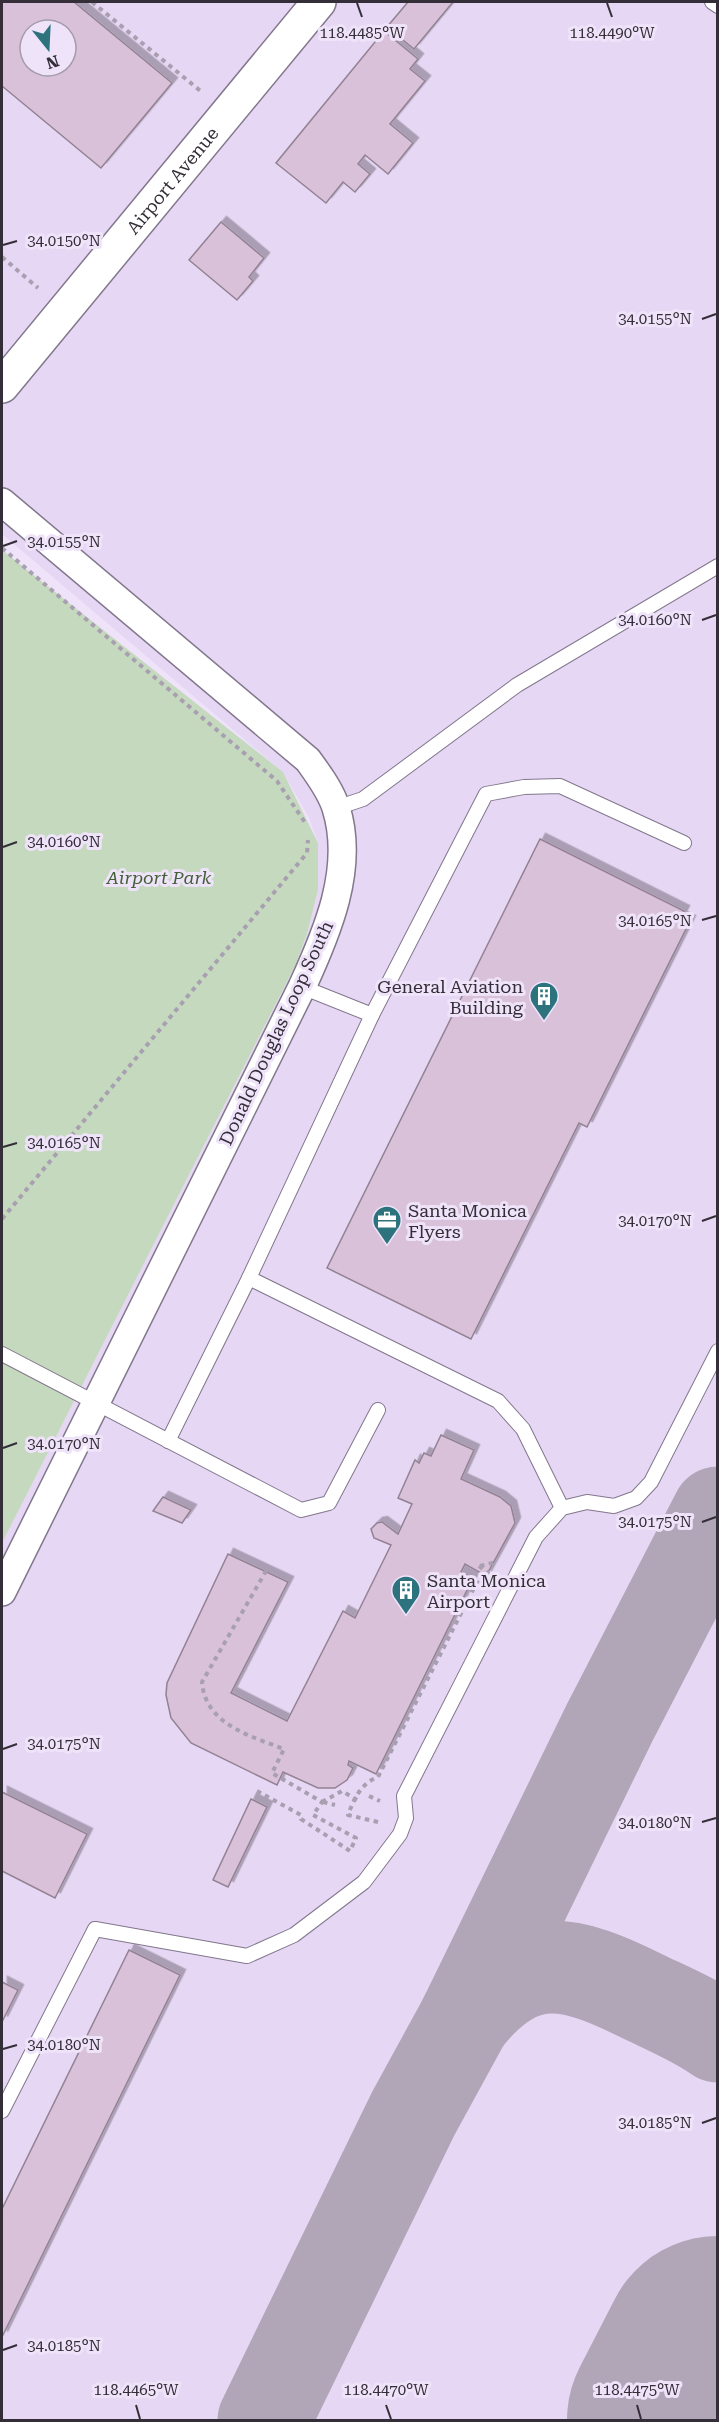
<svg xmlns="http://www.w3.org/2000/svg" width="719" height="2422" font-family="'Roboto Serif',serif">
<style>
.built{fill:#e6d7f4;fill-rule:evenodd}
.green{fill:#c5d9be}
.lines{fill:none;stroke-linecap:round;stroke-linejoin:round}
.taxiway{stroke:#b0a6b8;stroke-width:93}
.runway{stroke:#b0a6b8;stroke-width:232}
.building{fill:#d9c1da;stroke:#938293;stroke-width:1.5;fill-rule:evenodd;filter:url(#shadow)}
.lane-casing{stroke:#82778c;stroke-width:16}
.street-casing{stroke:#82778c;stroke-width:30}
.secondary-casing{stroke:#82778c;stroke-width:36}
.path{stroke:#a89fb1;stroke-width:4;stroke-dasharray:4.5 4.5;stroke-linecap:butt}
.lane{stroke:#fff;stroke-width:14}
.street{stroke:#fff;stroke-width:27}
.secondary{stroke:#fff;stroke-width:33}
.ticks{fill:none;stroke:#332e37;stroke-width:2}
.labels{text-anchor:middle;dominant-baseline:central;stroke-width:6;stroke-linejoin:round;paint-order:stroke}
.street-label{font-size:18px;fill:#332e37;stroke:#efe3fa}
.park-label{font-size:18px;font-style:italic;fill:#425f36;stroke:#efe3fa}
.poi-label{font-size:18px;fill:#332e37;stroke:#efe3fa;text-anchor:start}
.ticks-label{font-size:15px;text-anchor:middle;fill:#332e37;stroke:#efe3fa;stroke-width:6;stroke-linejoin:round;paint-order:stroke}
</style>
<defs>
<filter id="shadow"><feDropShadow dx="5.5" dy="-5.5" stdDeviation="0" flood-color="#0004"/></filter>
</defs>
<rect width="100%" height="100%" fill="#efe3fa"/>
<path class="built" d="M2,2H717V2420H2V1543L296,964L307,934L318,890V843L309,818L283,772L2,534ZM30,30H66V66H30Z"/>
<path class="green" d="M2,550L283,772L318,843V890L307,934L296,964L2,1543Z"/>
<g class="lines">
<g class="taxiway">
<path d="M465,2019C523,1947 570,1960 644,1997C669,2009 695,2020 718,2036"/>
<path d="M685,2417V2420"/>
<path d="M264,2420L413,2114L465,2019L610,1722L718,1513"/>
</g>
<path class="runway" d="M683,2420L718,2352"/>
</g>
<g class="building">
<path d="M2,2H74L172,83L101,168L2,86ZM30,30H66V66H30Z"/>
<path d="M408,2H453L414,49L387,27Z"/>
<path d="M384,31L418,59L410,69L425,81L390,124L413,143L388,174L365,155L358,164L370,174L355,192L343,182L326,203L276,163Z"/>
<path d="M221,222L264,258L249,277L253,281L237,300L189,260Z"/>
<path d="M540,839L684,911L681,917L690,921L587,1127L579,1123L471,1339L327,1268Z"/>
<path d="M441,1435L474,1450L461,1479L500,1497L511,1506L515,1523L486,1576L465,1564L461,1572L473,1578L376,1774L349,1761L348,1765L353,1768L347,1780L335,1788H318L283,1772L277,1785L191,1743L171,1718L166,1695L167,1683L228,1554L288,1582L231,1693L287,1721L343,1611L355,1618L391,1545L374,1538L371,1529L377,1523L382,1522L398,1534L412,1504L398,1498L415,1460L419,1463L424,1453L431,1456Z"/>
<path d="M163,1497L191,1510L182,1523L153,1511Z"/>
<path d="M2,1792L87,1834L55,1898L2,1871Z"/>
<path d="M251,1799L267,1807L228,1887L213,1880Z"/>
<path d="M129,1950L180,1975L2,2337V2209Z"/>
<path d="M2,1982L18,1990L2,2022Z"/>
</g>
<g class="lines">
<g class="lane-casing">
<g id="lane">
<path d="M712,2L718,6"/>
<path d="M336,808L363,799L517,685L718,566"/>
<path d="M302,987L372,1015L486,794L524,787L560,786L684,843"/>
<path d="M249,1278L498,1401L523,1429L562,1508"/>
<path d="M2,1354L301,1510L329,1503L378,1410"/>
<path d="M168,1441L249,1278L372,1015"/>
<path d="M2,2111L95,1929L247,1956L294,1935L364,1882L400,1834L406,1818L404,1796L536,1537L562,1508L587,1502L614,1506L636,1498L651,1482L718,1351"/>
</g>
</g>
<g class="street-casing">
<path id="street" d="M2,502L308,760C318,774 331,791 336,808C355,868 327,933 302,987L2,1592"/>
</g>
<g class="secondary-casing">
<g id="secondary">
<path id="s1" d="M2,386L319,2"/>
</g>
</g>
<g class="path">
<path d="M92,2L203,93"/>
<path d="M2,257L38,288"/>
<path d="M2,548L277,781L306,824"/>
<path d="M2,1219L307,853L308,840"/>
<path d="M479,1566L489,1574"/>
<path d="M480,1566L496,1562"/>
<path d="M257,1791L301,1815V1819L350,1851L356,1838L313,1815L322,1802L272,1773L284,1749C250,1736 205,1724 202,1682L266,1571"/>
<path d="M369,1796L380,1801"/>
<path d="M322,1802L342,1791L357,1800"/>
<path d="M323,1802L335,1805"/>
<path d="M378,1822L348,1815C354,1799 361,1783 378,1777L480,1576L487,1581"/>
</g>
<use href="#lane" class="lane"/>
<use href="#street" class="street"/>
<use href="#secondary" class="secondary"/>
</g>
<path class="ticks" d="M357,3L362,17M607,3L612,17M3,245L17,241M702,319L716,314M3,546L17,541M702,620L716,615M3,847L17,842M702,920L716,916M3,1147L17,1143M702,1221L716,1216M3,1448L17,1443M702,1522L716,1517M3,1749L17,1744M702,1822L716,1818M3,2049L17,2045M702,2123L716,2118M3,2350L17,2345M136,2405L140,2419M386,2405L391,2419M637,2405L641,2419"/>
<defs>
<g id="building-pin" transform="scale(1.5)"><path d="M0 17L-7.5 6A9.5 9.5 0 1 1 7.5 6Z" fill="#2c737e" stroke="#efe3fa"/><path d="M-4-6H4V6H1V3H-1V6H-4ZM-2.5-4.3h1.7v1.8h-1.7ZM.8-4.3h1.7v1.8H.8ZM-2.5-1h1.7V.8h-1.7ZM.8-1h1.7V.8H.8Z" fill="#fff"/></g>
<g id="office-pin" transform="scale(1.5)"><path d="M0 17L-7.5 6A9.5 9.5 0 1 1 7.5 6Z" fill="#2c737e" stroke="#efe3fa"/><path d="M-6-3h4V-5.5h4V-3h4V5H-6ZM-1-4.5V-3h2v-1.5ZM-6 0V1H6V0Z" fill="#fff"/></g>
</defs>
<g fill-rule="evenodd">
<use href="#building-pin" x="544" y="996"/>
<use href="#office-pin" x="387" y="1220"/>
<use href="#building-pin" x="406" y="1590"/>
</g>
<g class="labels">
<g class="street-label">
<text stroke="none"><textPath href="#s1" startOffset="267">Airport Avenue</textPath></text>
<text transform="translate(276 1033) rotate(-65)">Donald Douglas Loop South</text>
</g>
<g class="park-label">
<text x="159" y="877">Airport Park</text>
</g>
<g class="poi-label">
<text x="523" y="986" text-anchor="end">General Aviation<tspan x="523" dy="21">Building</tspan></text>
<text x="408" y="1210">Santa Monica<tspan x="408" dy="21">Flyers</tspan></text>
<text x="427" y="1580">Santa Monica<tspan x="427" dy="21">Airport</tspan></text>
</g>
</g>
<g class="ticks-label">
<text x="362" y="38">118.4485°W</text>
<text x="612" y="38">118.4490°W</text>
<text x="64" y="246">34.0150°N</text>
<text x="655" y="324">34.0155°N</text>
<text x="64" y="547">34.0155°N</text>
<text x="655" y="625">34.0160°N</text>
<text x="64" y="847">34.0160°N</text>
<text x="655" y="926">34.0165°N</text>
<text x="64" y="1148">34.0165°N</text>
<text x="655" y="1226">34.0170°N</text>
<text x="64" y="1449">34.0170°N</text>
<text x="655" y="1527">34.0175°N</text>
<text x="64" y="1749">34.0175°N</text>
<text x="655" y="1828">34.0180°N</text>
<text x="64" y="2050">34.0180°N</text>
<text x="655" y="2128">34.0185°N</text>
<text x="64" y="2351">34.0185°N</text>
<text x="136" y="2395">118.4465°W</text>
<text x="386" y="2395">118.4470°W</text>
<text x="637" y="2395">118.4475°W</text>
</g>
<rect width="719" height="2422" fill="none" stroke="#332e37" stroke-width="6"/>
<g transform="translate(48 48) rotate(162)"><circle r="28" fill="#efe3fa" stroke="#a49bac" stroke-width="1.5"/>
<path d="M0-4.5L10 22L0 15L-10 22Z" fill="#2c737e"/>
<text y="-9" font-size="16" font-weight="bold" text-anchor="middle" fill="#332e37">N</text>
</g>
</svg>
